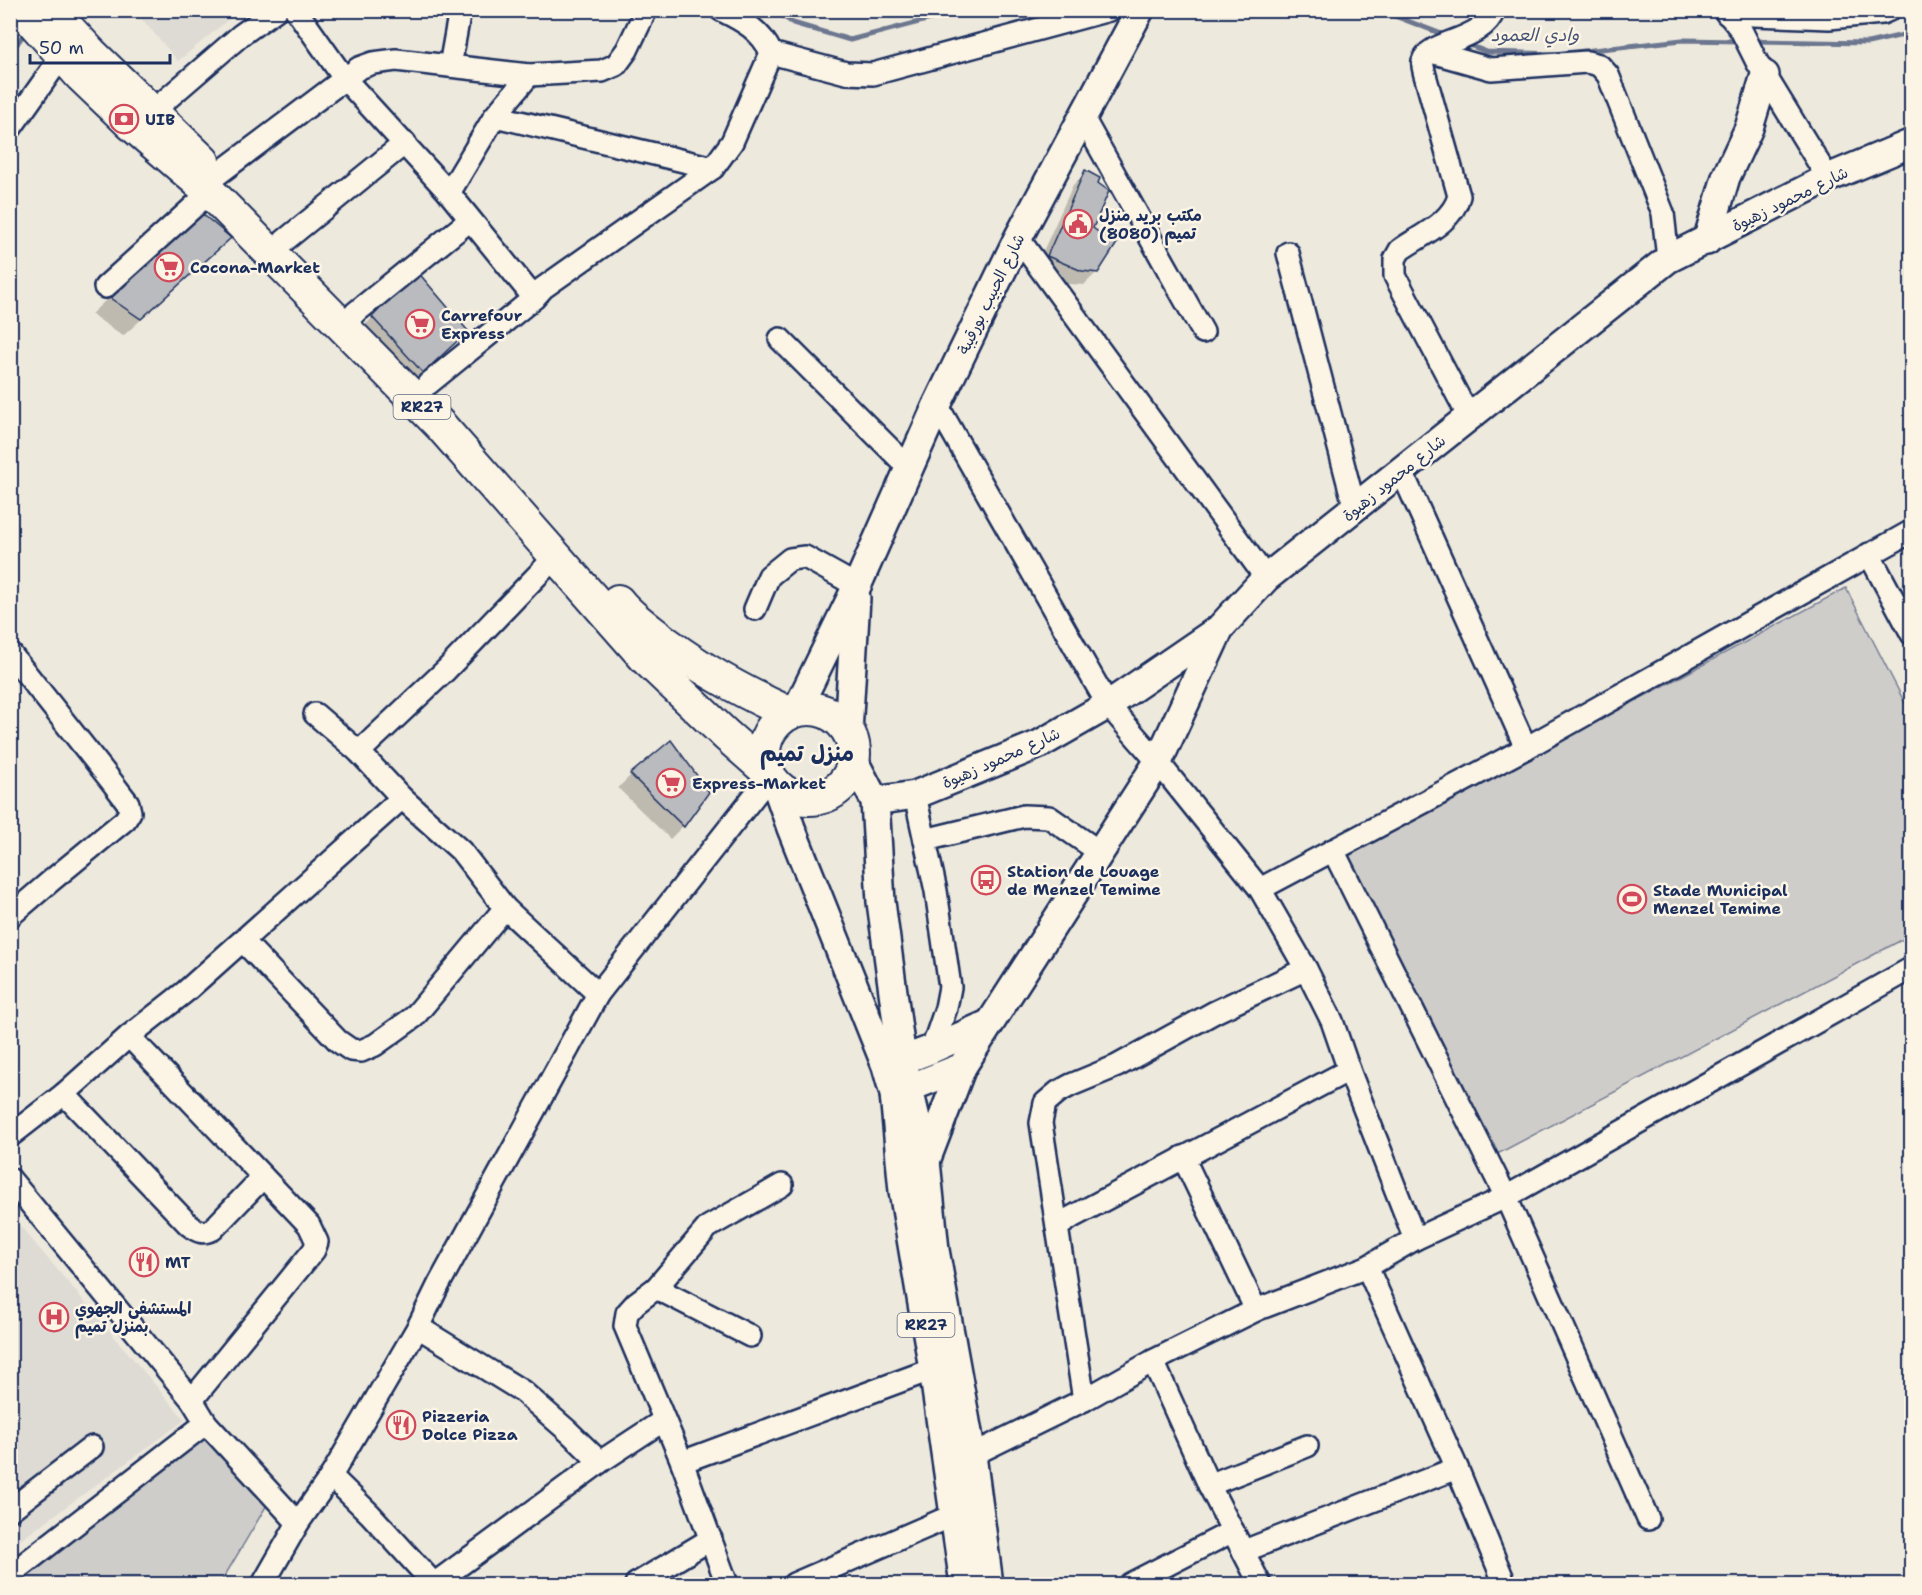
<svg xmlns="http://www.w3.org/2000/svg" width="1922" height="1595" font-family="'Shantell Sans','Playpen Sans Arabic',sans-serif">
<style>
.built{fill:#dedbd4}
.green{fill:#cfcdca;stroke:#757e94;stroke-width:1.5}
.shadow{fill:#0003}
.lines{fill:none;stroke-linecap:round;stroke-linejoin:round}
.stream{stroke:#6c778f;stroke-width:5}
.building{fill:#babbbe;stroke:#1b2f5e;stroke-width:1.5}
.minor-casing{stroke:#1b2f5e;stroke-width:26}
.major-casing{stroke:#1b2f5e;stroke-width:32}
.highway-casing{stroke:#1b2f5e;stroke-width:36}
.minor{stroke:#fcf5e5;stroke-width:21}
.major{stroke:#fcf5e5;stroke-width:27}
.highway{stroke:#fcf5e5;stroke-width:32}
.labels{text-anchor:middle;dominant-baseline:central;stroke-width:5;stroke-linejoin:round;paint-order:stroke}
.shield{fill:#fcf5e5;stroke:#5e6a86;stroke-width:1.5}
.shield-label{font-size:15px;font-weight:bold;fill:#1b2f5e}
.poi-label{font-size:16px;font-weight:bold;fill:#1b2f5e;stroke:#fcf5e5;text-anchor:start}
.street-label{font-size:16px;fill:#1b2f5e;stroke:#fcf5e5}
.water-label{font-size:18px;font-style:italic;fill:#445376;stroke:#fcf5e5}
.district-label{font-size:22px;font-weight:bold;fill:#1b2f5e;stroke:#fcf5e5}
</style>
<rect width="100%" height="100%" fill="#eee9dd"/>
<filter id="ink" filterUnits="userSpaceOnUse"><feTurbulence type="fractalNoise" baseFrequency=".0167" numOctaves="2"/><feDisplacementMap in="SourceGraphic" scale="12" xChannelSelector="R" yChannelSelector="G"/><feConvolveMatrix kernelMatrix="1 2 1 2 8 2 1 2 1" color-interpolation-filters="sRGB"/></filter>
<g filter="url(#ink)">
<g class="built">
<path d="M135,11H239L178,61Z"/>
<path d="M10,1214L185,1420L11,1547H10Z"/>
</g>
<g class="green">
<path d="M1846,588L1911,715V935L1488,1159L1334,863Z"/>
<path d="M206,1436L268,1503L220,1584H11Z"/>
</g>
<g class="shadow">
<path d="M1086,172L1097,272L1084,285L1069,284L1035,269L1073,185Z"/>
<path d="M199,213L212,255L123,336L91,314Z"/>
<path d="M417,273L448,348L405,389L355,335Z"/>
<path d="M631,775L683,826L670,839L618,788Z"/>
</g>
<g class="lines">
<g class="stream">
<path d="M773,10L793,23L850,40L965,10"/>
<path d="M1379,10L1447,36"/>
<path d="M1752,41L1868,43L1912,33"/>
<path d="M1464,43L1487,52L1557,54L1682,40L1740,41"/>
<path d="M10,54L21,38L28,32"/>
</g>
</g>
<g class="building">
<path d="M1085,170L1100,178L1098,183L1109,191L1093,228L1100,233L1104,228L1112,231V237L1119,240L1098,273L1082,271L1047,256Z"/>
<path d="M199,211L231,238L141,319L107,296Z"/>
<path d="M417,271L468,331L423,373L372,317Z"/>
<path d="M671,740L709,792L684,827L630,774Z"/>
</g>
<g class="lines">
<g class="minor-casing">
<g id="minor">
<path d="M296,10L344,78L449,193L534,298L543,288L713,168L732,142L771,53C762,31 742,20 721,10"/>
<path d="M1725,10L1741,30L1757,62L1828,178"/>
<path d="M1727,14L1829,18L1882,13L1889,10"/>
<path d="M1431,52L1491,69L1587,62L1599,65L1608,75L1663,213L1668,259"/>
<path d="M771,53L846,73L873,74L1109,10"/>
<path d="M450,66L460,10"/>
<path d="M153,111L241,35L276,10"/>
<path d="M495,116L713,168"/>
<path d="M1082,116L1203,332"/>
<path d="M10,129L61,57"/>
<path d="M202,186L359,68L373,63L396,60L529,75L602,71L616,65L627,50L646,10"/>
<path d="M449,193L495,116L529,75"/>
<path d="M1018,238L1266,578"/>
<path d="M284,241L405,143"/>
<path d="M1288,253L1355,509"/>
<path d="M105,287L210,192"/>
<path d="M355,313L470,220"/>
<path d="M780,339L909,468"/>
<path d="M428,384L534,298"/>
<path d="M937,405L1108,705L1158,762L1260,889L1306,969L1332,1021L1349,1070L1415,1239"/>
<path d="M1469,417L1395,276V259L1400,250C1421,235 1452,223 1459,196L1425,75C1424,71 1422,66 1423,61C1429,40 1483,42 1494,10"/>
<path d="M1402,472L1526,748"/>
<path d="M1869,554L1912,634"/>
<path d="M755,609L769,576L790,559L805,557L857,586"/>
<path d="M10,653L112,782L128,803L130,812L125,820L52,880L10,916"/>
<path d="M315,714L359,752L402,798L461,851L505,908L598,994"/>
<path d="M359,752L446,670L556,556"/>
<path d="M915,795L936,891L950,987L946,1008L932,1049"/>
<path d="M925,840L1024,816L1049,817L1101,853"/>
<path d="M1333,850L1506,1197L1648,1519"/>
<path d="M1260,889L1526,748L1912,531"/>
<path d="M243,941L338,1041L351,1050L361,1051L375,1045L414,1017L505,908"/>
<path d="M129,1036L309,1225L317,1242L314,1250L192,1400"/>
<path d="M64,1094L189,1225C198,1232 203,1234 213,1229L263,1177"/>
<path d="M10,1136L64,1094L129,1036L185,992L402,798"/>
<path d="M1183,1157L1256,1310"/>
<path d="M10,1179L192,1400L206,1423L298,1523"/>
<path d="M1057,1227L1041,1123L1045,1103L1058,1092L1071,1085L1117,1066L1215,1012L1306,969"/>
<path d="M1367,1267L1457,1468L1505,1584"/>
<path d="M656,1288L750,1336"/>
<path d="M418,1327L522,1391L569,1432L600,1462"/>
<path d="M1153,1361L1209,1485L1260,1584"/>
<path d="M1084,1400L1057,1227L1072,1217L1349,1070"/>
<path d="M958,1455H972L1084,1400L1153,1361L1256,1310L1367,1267L1415,1239L1506,1197L1912,968"/>
<path d="M682,1462L933,1369"/>
<path d="M331,1476L370,1514L434,1584"/>
<path d="M1209,1485L1307,1446"/>
<path d="M10,1510L92,1447"/>
<path d="M1244,1551L1457,1468"/>
<path d="M10,1575L206,1423"/>
<path d="M263,1584L298,1523L331,1476L418,1327L439,1284L598,994L770,776"/>
<path d="M434,1584L600,1462L664,1420"/>
<path d="M636,1584L711,1539"/>
<path d="M727,1584L682,1462L625,1326L627,1313L636,1303L656,1288L708,1227L782,1185"/>
<path d="M794,1584L954,1515"/>
<path d="M1130,1584L1233,1531"/>
</g>
</g>
<g class="major-casing">
<g id="major">
<path d="M1707,241L1726,177L1749,128L1765,75"/>
<path d="M796,711L857,586L937,405L1018,238L1140,10"/>
<path d="M848,732L856,598"/>
<path d="M853,759L875,801L881,902L902,1059L926,1161L935,1250L972,1455L989,1584"/>
<path d="M776,785L791,828L886,1066L894,1094L903,1191L933,1369L964,1584"/>
<path d="M875,801L915,795L1040,744L1108,705L1219,629L1266,578L1668,259L1828,178L1912,143"/>
<path d="M887,1066L932,1049L988,1024"/>
<path d="M894,1094L962,1067L1158,762L1219,630"/>
<path d="M926,1161L962,1067"/>
</g>
</g>
<g class="highway-casing">
<g id="highway">
<path d="M22,10L81,76L130,123L210,192L440,425L646,659L726,735L768,772"/>
<path d="M51,10L91,53L203,161"/>
<path d="M618,601C628,614 643,625 656,635C697,667 742,692 789,713"/>
<circle cx="809" cy="754" r="45"/>
</g>
</g>
<use href="#minor" class="minor"/>
<use href="#major" class="major"/>
<use href="#highway" class="highway"/>
</g>
</g>
<defs>
<g id="bank-ring" transform="scale(1.5)"><circle r="9.5" fill="#fcf5e5" stroke="#d1495b" stroke-width="1.5"/><path d="M-6-4H6V4H-6ZM0-2.3a2.3 2.3 0 1 0 0 4.6a2.3 2.3 0 1 0 0-4.6Z" fill="#d1495b"/></g>
<g id="civic-ring" transform="scale(1.5)"><circle r="9.5" fill="#fcf5e5" stroke="#d1495b" stroke-width="1.5"/><path d="M-.6-6.5H3V-4.5H.6V-3L4-1V1h2V6H-6V1h2V-1L-.6-3ZM-1.2 2.5V6h2.4V2.5Z" fill="#d1495b"/></g>
<g id="supermarket-ring" transform="scale(1.5)"><circle r="9.5" fill="#fcf5e5" stroke="#d1495b" stroke-width="1.5"/><path d="M-6-5.5h2.5l.6 2H6L4.5 2H-2.5L-4.4-4H-6ZM-1.5 3.2a1.3 1.3 0 1 0 .1 0ZM3 3.2a1.3 1.3 0 1 0 .1 0Z" fill="#d1495b"/></g>
<g id="bus-ring" transform="scale(1.5)"><circle r="9.5" fill="#fcf5e5" stroke="#d1495b" stroke-width="1.5"/><path d="M-5-6H5V4H4V6H2V4H-2V6H-4V4H-5ZM-3.5-4V0h7V-4ZM-3.5 1.2v1.5H-2V1.2ZM2 1.2v1.5H3.5V1.2Z" fill="#d1495b"/></g>
<g id="stadium-ring" transform="scale(1.5)"><circle r="9.5" fill="#fcf5e5" stroke="#d1495b" stroke-width="1.5"/><path d="M0-5a6.5 5 0 1 0 0 10a6.5 5 0 1 0 0-10ZM-3.5-1.8h7v3.6h-7Z" fill="#d1495b"/></g>
<g id="restaurant-ring" transform="scale(1.5)"><circle r="9.5" fill="#fcf5e5" stroke="#d1495b" stroke-width="1.5"/><path d="M-5-6h1v4h1v-4h1v4h1v-4h1v5L-1.5 .5V6h-2V.5L-5-1ZM5-6V6H3V1.5H1.5Q1.5-4 5-6Z" fill="#d1495b"/></g>
<g id="hospital-ring" transform="scale(1.5)"><circle r="9.5" fill="#fcf5e5" stroke="#d1495b" stroke-width="1.5"/><path d="M-5-5h3v3.5h4V-5h3V5h-3V1.5h-4V5h-3Z" fill="#d1495b"/></g>
</defs>
<g fill-rule="evenodd">
<use href="#bank-ring" x="124" y="119"/>
<use href="#civic-ring" x="1078" y="224"/>
<use href="#supermarket-ring" x="169" y="267"/>
<use href="#supermarket-ring" x="420" y="324"/>
<use href="#supermarket-ring" x="671" y="783"/>
<use href="#bus-ring" x="986" y="880"/>
<use href="#stadium-ring" x="1632" y="899"/>
<use href="#restaurant-ring" x="144" y="1262"/>
<use href="#hospital-ring" x="54" y="1317"/>
<use href="#restaurant-ring" x="401" y="1425"/>
</g>
<g class="labels">
<g class="shield">
<rect x="393.5" y="395" width="57" height="24" rx="4.5"/>
<rect x="897.5" y="1313" width="57" height="24" rx="4.5"/>
</g>
<g class="shield-label">
<text x="422" y="407">RR27</text>
<text x="926" y="1325">RR27</text>
</g>
<g class="poi-label">
<text x="145" y="119">UIB</text>
<text x="1099" y="215">مكتب بريد منزل<tspan x="1099" dy="18">تميم (8080)</tspan></text>
<text x="190" y="267">Cocona-Market</text>
<text x="441" y="315">Carrefour<tspan x="441" dy="18">Express</tspan></text>
<text x="692" y="783">Express-Market</text>
<text x="1007" y="871">Station de Louage<tspan x="1007" dy="18">de Menzel Temime</tspan></text>
<text x="1653" y="890">Stade Municipal<tspan x="1653" dy="18">Menzel Temime</tspan></text>
<text x="165" y="1262">MT</text>
<text x="75" y="1308">المستشفى الجهوي<tspan x="75" dy="18">بمنزل تميم</tspan></text>
<text x="422" y="1416">Pizzeria<tspan x="422" dy="18">Dolce Pizza</tspan></text>
</g>
<g class="street-label">
<text transform="translate(1790 199) rotate(-26)">شارع محمود زهيوة</text>
<text transform="translate(991 294) rotate(-64)">شارع الحبيب بورقيبة</text>
<text transform="translate(1394 478) rotate(-39)">شارع محمود زهيوة</text>
<text transform="translate(1001 758) rotate(-24)">شارع محمود زهيوة</text>
</g>
<g class="water-label">
<text x="1535" y="35">وادي العمود</text>
</g>
<g class="district-label">
<text x="807" y="753">منزل تميم</text>
</g>
</g>
<rect width="1922" height="1595" fill="none" stroke="#fcf5e5" stroke-width="36"/>
<rect x="18" y="18" width="1886" height="1559" fill="none" stroke="#1b2f5e" stroke-width="2" filter="url(#ink)"/>
<path d="M30 54v9h140v-9" fill="none" stroke="#1b2f5e" stroke-width="3"/>
<text x="39" y="54" font-size="18" fill="#1b2f5e" stroke="#fcf5e5" stroke-width="4.5" paint-order="stroke">50 m</text>
</svg>
